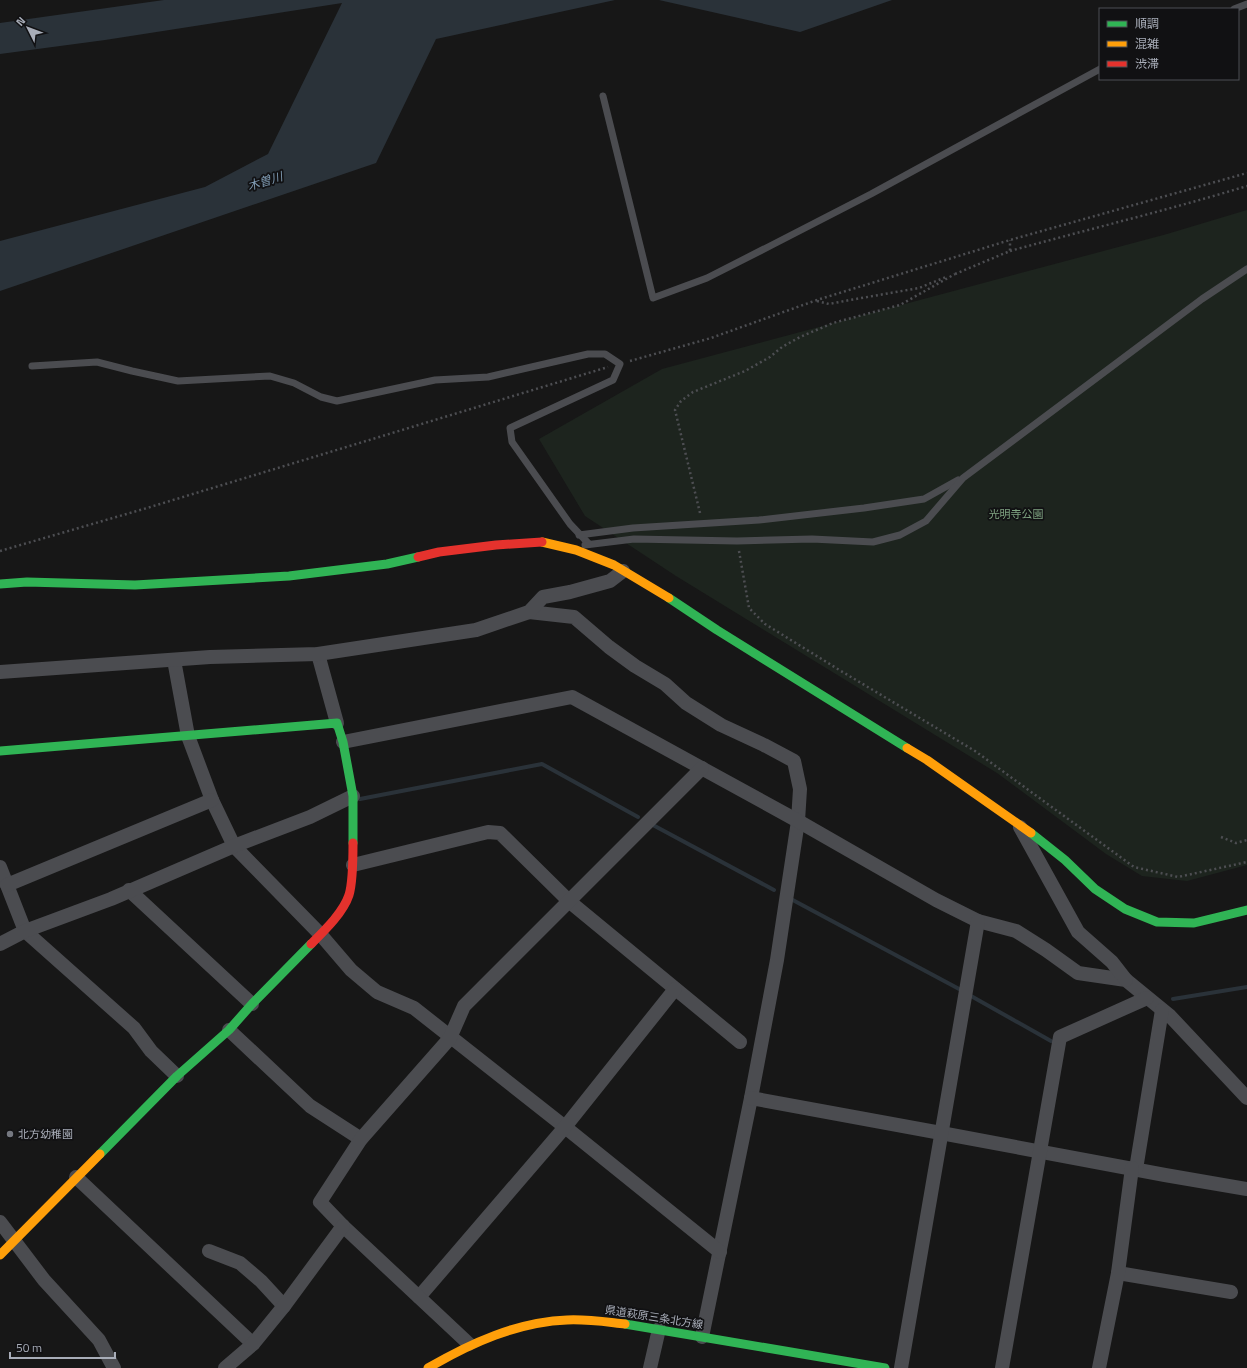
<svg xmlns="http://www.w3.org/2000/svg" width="1247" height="1368" font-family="'Titillium Web','Noto Sans JP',sans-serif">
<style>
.green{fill:#1d241e}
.water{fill:#2a3239}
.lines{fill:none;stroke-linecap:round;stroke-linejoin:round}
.stream{stroke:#2a3239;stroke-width:4}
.path{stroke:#4d4e52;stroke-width:2.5;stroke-dasharray:2 3;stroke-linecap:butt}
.lane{stroke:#4b4c50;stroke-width:7}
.street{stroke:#4b4c50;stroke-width:14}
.fast{stroke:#30b455;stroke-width:9}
.slow{stroke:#ff9f0a;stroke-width:9}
.jam{stroke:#e5322d;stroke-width:9}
.poi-dot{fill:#757880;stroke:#111113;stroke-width:1.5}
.labels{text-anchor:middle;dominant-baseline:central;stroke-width:3.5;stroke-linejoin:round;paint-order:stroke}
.park-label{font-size:11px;fill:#7fa381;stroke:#111113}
.poi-label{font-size:11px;fill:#a8adb8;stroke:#111113;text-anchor:start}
.street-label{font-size:11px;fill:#a8adb8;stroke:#111113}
.water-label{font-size:12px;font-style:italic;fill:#7f9bb3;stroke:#111113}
</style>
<rect width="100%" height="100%" fill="#171717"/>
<path class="green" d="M1247,210V865L1187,881L1142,876L1106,854L997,773L676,576L585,516L539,439L662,369L1167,234Z"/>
<g class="water">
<path d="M164,0H615L436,39L376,163L0,291V241L205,187L268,154L342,3L105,40L0,54V23Z"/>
<path d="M659,0H892L800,32Z"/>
</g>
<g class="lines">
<g class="stream">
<path d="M360,799L542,764L638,817"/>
<path d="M651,824L774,890"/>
<path d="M789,898L961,990"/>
<path d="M971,996L1051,1041"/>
<path d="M1173,999L1247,987"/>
</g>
<g class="path">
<path d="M1010,251C1089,229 1169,210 1247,186"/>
<path d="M955,274L1010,251V240"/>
<path d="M817,301L829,304L850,300L919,288L946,277"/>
<path d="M630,361L711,338L817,300L1010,240L1247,173"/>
<path d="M700,513L675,410L681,401L693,392L745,371L770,357L782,347L800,337L833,323L900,305L955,274"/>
<path d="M0,551L147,508L608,367"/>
<path d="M739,551L749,608L765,624L841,671L975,751L1134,867L1178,877L1247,862"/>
<path d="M1221,837L1236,843L1247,840"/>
</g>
<g class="lane">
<path d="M1234,9L1247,4"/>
<path d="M603,96L653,298L707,278L770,246L871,194L1100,69"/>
<path d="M32,366L97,362L132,371L178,381L270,376L294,383L321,397L337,401L435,380L488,377L588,354H605L620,364L613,380L510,428L512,442L570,524L589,544"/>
<path d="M579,535L633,528L759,520L864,508L924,499L958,480"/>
<path d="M585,545L634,539L737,541L812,539L873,542L900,535L926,521L963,478L1202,299L1247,269"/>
</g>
<g class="street">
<path d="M529,612L574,617L609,647L635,666L665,684L686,703L721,725L764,745L794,761L800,789L798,821L777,960L751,1098L702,1337"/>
<path d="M318,654L337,723"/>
<path d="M174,660L188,736L212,800L234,846L321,935L351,970L377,992L414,1008L565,1127L720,1252"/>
<path d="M0,672L210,657L318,654L476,630L529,612L543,597L570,592L610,581L623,571"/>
<path d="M343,742L572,697L798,821L936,900L978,921L1016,931L1046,950L1078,973L1126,980L1170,1016L1247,1098"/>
<path d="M1020,827L1078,932L1112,962L1126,980"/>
<path d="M353,865L488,832L500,833L570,902L740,1042"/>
<path d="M0,867L25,931L134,1028L151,1051L177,1076"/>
<path d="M7,885L212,800"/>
<path d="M129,890L252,1004"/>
<path d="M0,944L25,931L111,899L234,846L310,817L353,796"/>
<path d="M229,1030L310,1106L361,1139"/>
<path d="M751,1098L941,1133L1165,1175L1247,1189"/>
<path d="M1136,1169L1162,1010"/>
<path d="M76,1177L253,1344"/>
<path d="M0,1222L44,1280L99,1340L114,1368"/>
<path d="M209,1251L240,1263L261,1281L284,1306"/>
<path d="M1118,1273L1231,1292"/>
<path d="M419,1297L565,1127L675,989"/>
<path d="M469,1344L343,1226L320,1202L361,1139L450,1038L464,1006L702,768"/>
<path d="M225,1368L253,1344L284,1306L343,1226"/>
<path d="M650,1368L659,1329"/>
<path d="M901,1368L978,921"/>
<path d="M1002,1368L1060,1037L1147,998"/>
<path d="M1099,1368L1118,1273L1132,1168"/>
</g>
<g class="fast">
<path d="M0,584L27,582L135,585L289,576L387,564L418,557"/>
<path d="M669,598L717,630L907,748"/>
<path d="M0,751L337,723L343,742L353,796V843"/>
<path d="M1031,833L1065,860L1095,889L1125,909L1157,922L1194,923L1247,910"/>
<path d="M100,1154L177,1076L229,1030L252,1004L311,944"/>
<path d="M625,1324L885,1368"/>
</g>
<g class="slow">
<path d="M542,542L576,550L614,565L669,598"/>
<path d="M907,748L927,760L1031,833"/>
<path d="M0,1255L100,1154"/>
<path d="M428,1368C471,1343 517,1322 567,1320C587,1319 606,1322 625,1324"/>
</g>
<g class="jam">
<path d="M418,557L439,552L496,545L542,542"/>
<path d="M311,944C324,931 343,913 349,895C353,882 353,857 353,843"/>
</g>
</g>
<circle class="poi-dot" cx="10" cy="1134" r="4"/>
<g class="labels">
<g class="park-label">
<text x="1016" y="514">光明寺公園</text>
</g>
<g class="poi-label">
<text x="18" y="1134">北方幼稚園</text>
</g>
<g class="street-label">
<text transform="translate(654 1317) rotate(9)">県道萩原三条北方線</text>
</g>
<g class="water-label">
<text transform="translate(265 181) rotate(-17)">木曽川</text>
</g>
</g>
<rect x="1099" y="8" width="140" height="72" fill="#111113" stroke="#4d4f55"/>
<rect x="1107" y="21" width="20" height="6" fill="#30b455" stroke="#4d4f55"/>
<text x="1135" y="28" font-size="12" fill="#a8adb8">順調</text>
<rect x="1107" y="41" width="20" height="6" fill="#ff9f0a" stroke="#4d4f55"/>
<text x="1135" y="48" font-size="12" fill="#a8adb8">混雑</text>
<rect x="1107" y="61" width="20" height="6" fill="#e5322d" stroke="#4d4f55"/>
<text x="1135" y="68" font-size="12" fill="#a8adb8">渋滞</text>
<g transform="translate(28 28) rotate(312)" stroke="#111113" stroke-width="3" paint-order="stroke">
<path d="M0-3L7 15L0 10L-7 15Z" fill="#a8adb8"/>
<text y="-6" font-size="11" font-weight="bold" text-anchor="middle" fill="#a8adb8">N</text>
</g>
<path d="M10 1352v6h105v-6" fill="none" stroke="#a8adb8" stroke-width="2"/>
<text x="16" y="1352" font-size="12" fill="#a8adb8" stroke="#111113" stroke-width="3" paint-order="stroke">50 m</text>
</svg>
